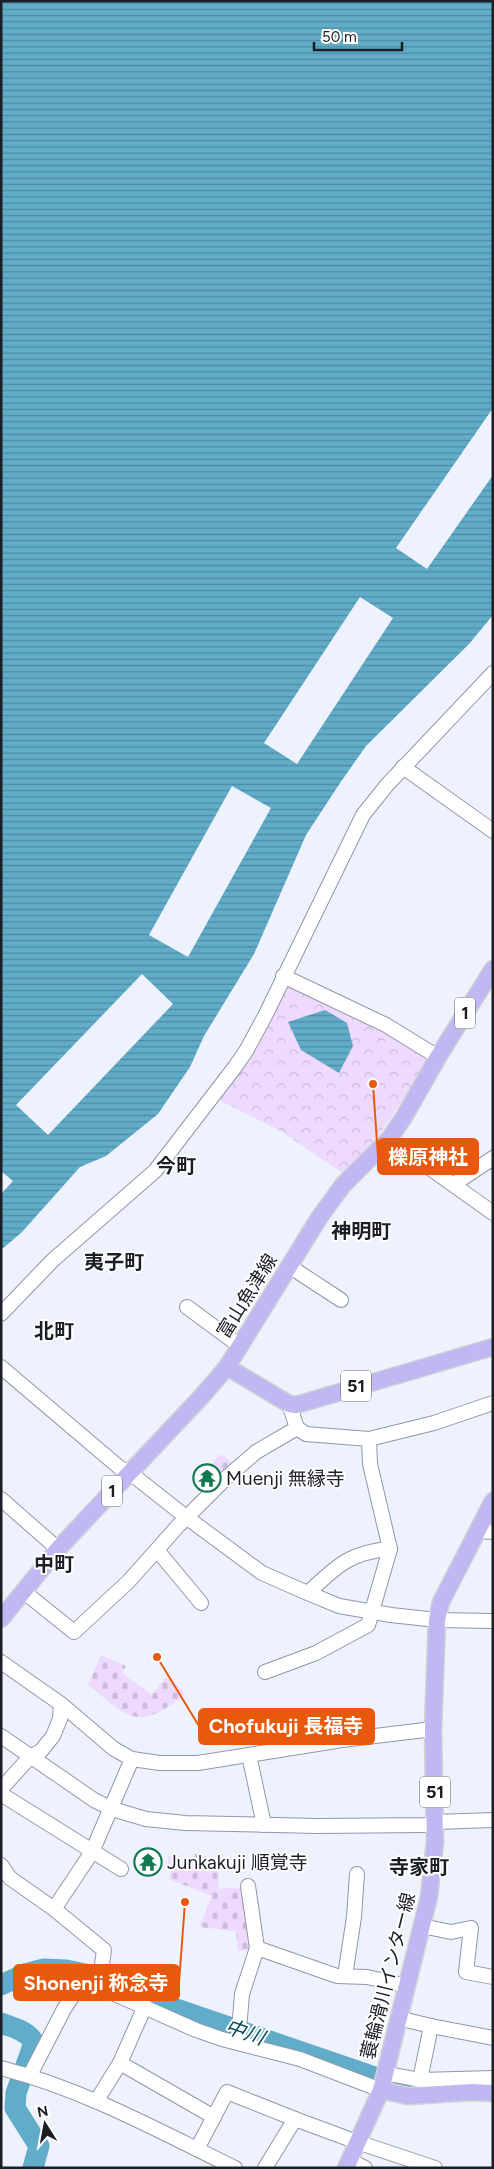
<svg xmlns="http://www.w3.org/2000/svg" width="494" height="2169" font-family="Figtree,'Noto Sans JP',sans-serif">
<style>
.cemetery{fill:url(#cemetery-stones)}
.park{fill:url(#park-crowns)}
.water{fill:url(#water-rules)}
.pier{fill:#edf2fe}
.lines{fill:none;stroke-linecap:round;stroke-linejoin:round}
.river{stroke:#61acc8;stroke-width:21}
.minor-casing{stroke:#8f97aa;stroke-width:16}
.major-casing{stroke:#d1d2d3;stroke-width:19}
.minor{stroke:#fff;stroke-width:14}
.major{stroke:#bfb8f2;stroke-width:16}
.labels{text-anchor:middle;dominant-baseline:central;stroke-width:4;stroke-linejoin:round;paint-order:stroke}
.shield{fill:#fff;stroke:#5f6266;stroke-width:1}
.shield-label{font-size:18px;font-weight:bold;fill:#1b1e25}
.street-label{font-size:19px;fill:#1b1e25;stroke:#fff}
.poi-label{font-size:19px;fill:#1b1e25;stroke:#fff;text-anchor:start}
.neighbourhood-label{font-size:20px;font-weight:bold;fill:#1b1e25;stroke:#fff}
.water-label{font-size:20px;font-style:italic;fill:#02475b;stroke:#fff}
.leader{fill:none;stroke:#e8590c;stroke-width:2}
.callout-dot{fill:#e8590c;stroke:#fff;stroke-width:2}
.callout{fill:#e8590c;stroke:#e8590c;stroke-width:2}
.callout-label{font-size:20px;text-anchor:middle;font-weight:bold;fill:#fff}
</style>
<defs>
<pattern id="cemetery-stones" width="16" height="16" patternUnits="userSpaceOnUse" patternTransform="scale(1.25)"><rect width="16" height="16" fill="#eedaff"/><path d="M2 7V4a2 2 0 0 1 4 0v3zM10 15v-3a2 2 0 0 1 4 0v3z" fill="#ccbbda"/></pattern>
<pattern id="park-crowns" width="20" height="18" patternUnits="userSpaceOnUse" patternTransform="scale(1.25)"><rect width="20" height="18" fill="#eedaff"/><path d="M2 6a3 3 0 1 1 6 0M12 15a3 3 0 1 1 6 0" fill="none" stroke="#ccbbda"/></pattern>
<pattern id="water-rules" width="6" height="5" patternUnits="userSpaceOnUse" patternTransform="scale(1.25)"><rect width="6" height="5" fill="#61acc8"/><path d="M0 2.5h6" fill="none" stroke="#4f8ba2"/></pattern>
</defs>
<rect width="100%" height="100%" fill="#edf2fe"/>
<g class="cemetery">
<path d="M221,1454L235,1465L223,1476L211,1464Z"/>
<path d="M101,1655L126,1666L122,1673L152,1695L166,1677L174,1682L185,1694C138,1732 130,1719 88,1685Z"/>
<path d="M195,1854L219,1860L218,1889L246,1887L251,1950L238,1951L236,1931L199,1927L212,1896L169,1879L172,1868L167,1867L169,1856L194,1860Z"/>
</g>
<path class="park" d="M287,983L385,1030L431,1058L383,1129L344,1174L282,1132L219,1100L250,1060L267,1028Z"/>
<g class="water">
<path d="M1,1H493V615L469,644L366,746L340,783L306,835L254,954L204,1036L190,1067L158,1114L106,1156L80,1167L22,1232L1,1250Z"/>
<path d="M325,1010L347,1023L353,1046L339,1073L301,1050L288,1022Z"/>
</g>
<g class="pier">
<path d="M493,408V475L427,569L396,548Z"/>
<path d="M360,597L393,618L297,764L264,743Z"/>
<path d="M232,786L271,808L188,957L149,935Z"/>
<path d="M142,974L173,1004L48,1135L16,1105Z"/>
<path d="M1,1171L13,1181L1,1194Z"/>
</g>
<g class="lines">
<g class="river">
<path d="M1,1985L25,1974L44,1969L66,1970L85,1974L147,1999L389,2082L416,2087L453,2086"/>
<path d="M1,2023C13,2028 29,2031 34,2043L16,2093L15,2108L39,2146L33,2168"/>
</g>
<g class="minor-casing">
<g id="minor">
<path d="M403,767L493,831"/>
<path d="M283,976L386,1025L438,1057"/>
<path d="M389,1139L493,1213"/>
<path d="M454,1184L493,1158"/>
<path d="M289,1266L341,1300"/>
<path d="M187,1307L240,1346"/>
<path d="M1,1314L53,1260L155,1171L235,1067L246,1051L265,1016L363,815L387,785L493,673"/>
<path d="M1,1367L120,1468L129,1472L186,1517L262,1573L303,1591L339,1606L391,1615L437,1620L493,1621"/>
<path d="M297,1428L306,1434L369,1439L434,1423L493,1403"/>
<path d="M1,1499L58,1549"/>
<path d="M477,1531L493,1532"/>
<path d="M157,1550L201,1603"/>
<path d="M23,1591L74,1632L128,1582L178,1526L226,1478L256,1452L297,1428L289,1404"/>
<path d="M308,1593C336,1567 349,1552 390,1549L370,1464L369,1439"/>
<path d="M1,1662L61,1704L114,1749L132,1759L160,1763H198L342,1740L433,1729"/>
<path d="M265,1672L316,1653L368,1625L390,1549"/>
<path d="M1,1736L94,1800L112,1809L146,1819L185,1823L317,1826L426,1825L436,1822L493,1820"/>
<path d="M249,1755L264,1825"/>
<path d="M1,1789L30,1757L41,1751L53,1736L60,1719L61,1704"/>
<path d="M1,1794L121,1869"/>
<path d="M1,1865L10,1878L54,1909L104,1950L99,1986"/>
<path d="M248,1886L257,1948"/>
<path d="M54,1909L92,1852L132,1759"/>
<path d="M422,1926L451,1932L471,1928L466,1972L493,1977"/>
<path d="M345,1976L354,1917L357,1874"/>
<path d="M431,2026L493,2038"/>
<path d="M238,2042L242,1994L257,1948L337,1976L367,1977L408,1986"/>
<path d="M120,2063L145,2006"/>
<path d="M1,2068C85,2090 157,2130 235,2168"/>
<path d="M384,2073L420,2080L431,2026L398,2018"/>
<path d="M30,2075L64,2009L83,1980L196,2030L222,2039L300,2059L381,2090"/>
<path d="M420,2080L493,2078"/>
<path d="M97,2100L120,2063L214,2117"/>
<path d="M295,2119L357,2142L435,2168"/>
<path d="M197,2149L227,2092L295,2119L265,2168"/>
<path d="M349,2160L365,2168"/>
</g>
</g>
<g class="major-casing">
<g id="major">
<path d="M227,1367L289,1404L296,1405L493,1347"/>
<path d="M1,1619L58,1549L202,1396L227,1367L319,1218L343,1185L389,1139L404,1117L438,1057L493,969"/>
<path d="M381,2090L408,2096L472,2092L493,2093"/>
<path d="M346,2168L381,2090L429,1897L435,1842L433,1729L437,1620L441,1602L493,1501"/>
</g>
</g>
<use href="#minor" class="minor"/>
<use href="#major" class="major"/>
</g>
<defs>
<g id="temple-ring" transform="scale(1.4375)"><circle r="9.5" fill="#fff" stroke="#127850" stroke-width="1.5"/><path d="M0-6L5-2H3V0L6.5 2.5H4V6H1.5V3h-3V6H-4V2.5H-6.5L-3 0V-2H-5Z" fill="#127850"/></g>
</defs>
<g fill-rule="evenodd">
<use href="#temple-ring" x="207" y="1478"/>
<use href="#temple-ring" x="148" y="1862"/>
</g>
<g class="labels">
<g class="shield">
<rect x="455" y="997.5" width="20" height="31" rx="4"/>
<rect x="341" y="1370.5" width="30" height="31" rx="4"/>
<rect x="102" y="1475.5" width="20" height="31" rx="4"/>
<rect x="420" y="1776.5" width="30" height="31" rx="4"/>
</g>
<g class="shield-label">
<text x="465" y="1013">1</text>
<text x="356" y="1386">51</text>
<text x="112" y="1491">1</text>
<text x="435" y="1792">51</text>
</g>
<g class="street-label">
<text transform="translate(247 1296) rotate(-58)">富山魚津線</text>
<text transform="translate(388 1976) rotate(-76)">蓑輪滑川インター線</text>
</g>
<g class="poi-label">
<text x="226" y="1478">Muenji 無縁寺</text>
<text x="167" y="1862">Junkakuji 順覚寺</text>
</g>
<g class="neighbourhood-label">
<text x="176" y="1166">今町</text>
<text x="361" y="1231">神明町</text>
<text x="114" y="1262">夷子町</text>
<text x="54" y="1331">北町</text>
<text x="54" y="1564">中町</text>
<text x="419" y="1867">寺家町</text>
</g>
<g class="water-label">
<text transform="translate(245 2032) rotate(19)">中川</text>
</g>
</g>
<path class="leader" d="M373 1084L378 1157M157 1657L199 1726M185 1902L179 1983"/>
<g class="callout-dot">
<circle cx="373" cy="1084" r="5"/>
<circle cx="157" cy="1657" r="5"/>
<circle cx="185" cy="1902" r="5"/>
</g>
<g class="callout">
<rect x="378" y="1139" width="100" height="35" rx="5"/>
<rect x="199" y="1709" width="175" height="35" rx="5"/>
<rect x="14" y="1965" width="165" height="35" rx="5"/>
</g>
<g class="callout-label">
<text x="428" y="1164">櫟原神社</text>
<text x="286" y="1733">Chofukuji 長福寺</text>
<text x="96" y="1990">Shonenji 称念寺</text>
</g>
<rect width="494" height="2169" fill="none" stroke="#1b1e25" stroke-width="5"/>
<g transform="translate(45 2124) rotate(349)" stroke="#ffffff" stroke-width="4" paint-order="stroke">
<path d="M0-4L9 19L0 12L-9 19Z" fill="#1b1e25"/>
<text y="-8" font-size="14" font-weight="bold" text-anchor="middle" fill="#1b1e25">N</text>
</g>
<path d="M314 42v8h88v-8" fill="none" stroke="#1b1e25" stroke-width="2.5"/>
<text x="322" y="42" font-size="15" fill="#1b1e25" stroke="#ffffff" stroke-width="4" paint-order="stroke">50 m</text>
</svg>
